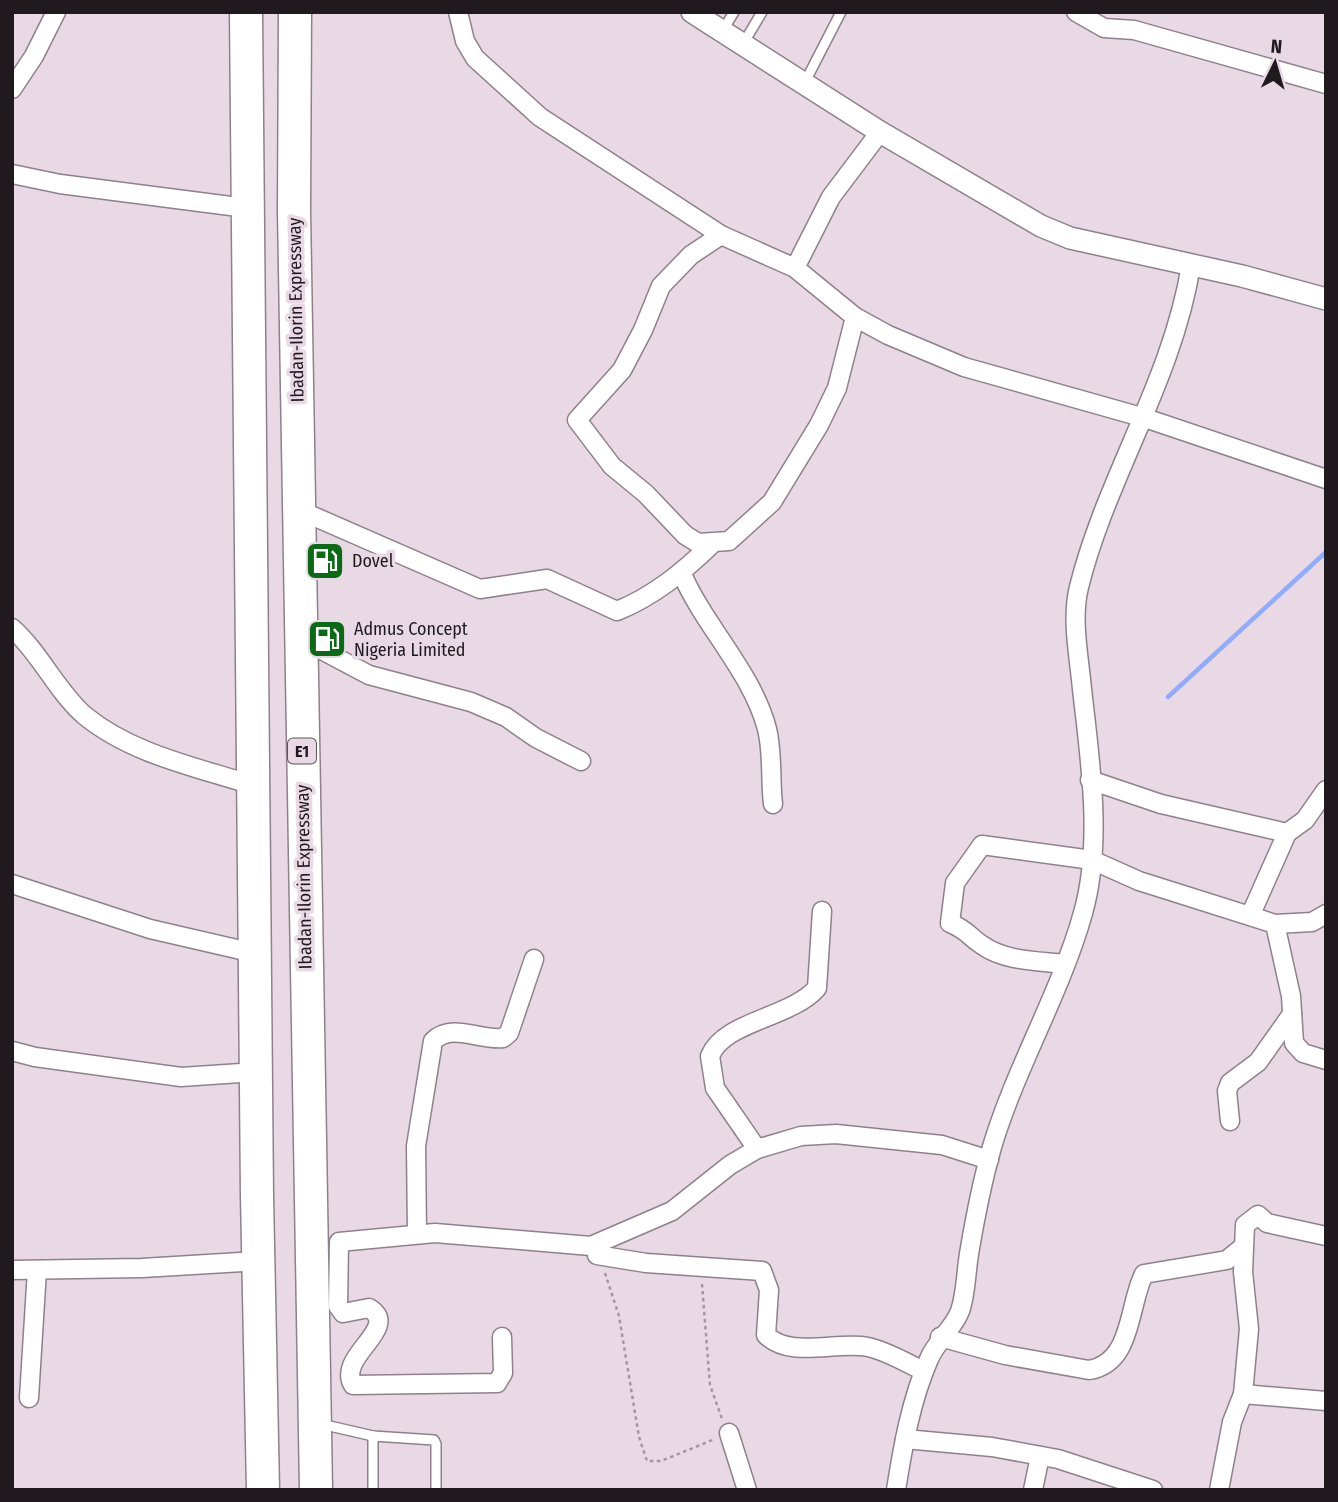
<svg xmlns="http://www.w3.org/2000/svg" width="1338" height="1502" font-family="'Fira Sans Condensed',sans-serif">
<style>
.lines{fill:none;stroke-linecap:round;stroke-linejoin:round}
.stream{stroke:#91acfc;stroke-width:4.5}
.service-casing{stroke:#8f818b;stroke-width:12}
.minor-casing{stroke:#8f818b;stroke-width:21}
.tertiary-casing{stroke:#8f818b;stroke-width:24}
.motorway-casing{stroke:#8f818b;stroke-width:35}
.path{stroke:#a3979f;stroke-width:2.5;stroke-dasharray:3.5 3.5;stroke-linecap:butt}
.service{stroke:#fff;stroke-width:9}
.minor{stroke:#fff;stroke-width:18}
.tertiary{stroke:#fff;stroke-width:21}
.motorway{stroke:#fff;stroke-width:32}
.labels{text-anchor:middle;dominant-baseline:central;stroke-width:7;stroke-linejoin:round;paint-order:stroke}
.shield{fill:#e8d9e4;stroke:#5c5359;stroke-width:2}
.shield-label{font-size:16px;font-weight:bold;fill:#201a1e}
.street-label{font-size:18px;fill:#201a1e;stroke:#e8d9e4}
.poi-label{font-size:18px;fill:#201a1e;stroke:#e8d9e4;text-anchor:start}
</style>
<rect width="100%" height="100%" fill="#e8d9e4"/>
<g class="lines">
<path class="stream" d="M1168,697L1326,552"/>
<g class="service-casing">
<g id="service">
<path d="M723,30L734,12"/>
<path d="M743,44L762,12"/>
<path d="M805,82L841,12"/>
<path d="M321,1424L373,1436V1490"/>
<path d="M373,1436L434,1440L436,1444V1490"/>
</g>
</g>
<g class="minor-casing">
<g id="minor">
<path d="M458,12L465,41L475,58L540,117L721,235L795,268L855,317L888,335L964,367L1145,418L1326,479"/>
<path d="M1076,12L1104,28L1134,30L1326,84"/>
<path d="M12,89L34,56L56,12"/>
<path d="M12,174L60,184L246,208"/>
<path d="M721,235L691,255L661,286L643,330L622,370L577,420L612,466L646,494L685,535L698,543L729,541L772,502L819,425L837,388L855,317"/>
<path d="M795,268L831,197L880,132"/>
<path d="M299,510L480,589L547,579L617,611C654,596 683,572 712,544"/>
<path d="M682,574C705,627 752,672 767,729C773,752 770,780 773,804"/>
<path d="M12,628C40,653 56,690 84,715C131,754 196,767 252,785"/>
<path d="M301,639L369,675L471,702L506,717L536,738L581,761"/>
<path d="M1090,780L1161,804L1287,833L1305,820L1326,790"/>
<path d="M12,884L150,929L254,953"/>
<path d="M1251,914L1287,833"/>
<path d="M1275,924L1291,996L1294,1043L1303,1053L1326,1060"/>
<path d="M1064,964C1038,961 1004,961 982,945C968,936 969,931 950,923L955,883L982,845L1092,860L1139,881L1275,924L1312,922L1326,914"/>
<path d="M12,1051L35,1057L181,1077L256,1072"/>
<path d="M1230,1121L1227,1091L1230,1083L1258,1062L1292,1014"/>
<path d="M757,1149L715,1088L710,1056C724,1021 791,1018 817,988L822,911"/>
<path d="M417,1234L416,1146L433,1041C452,1022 480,1041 503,1038L509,1033L534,959"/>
<path d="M597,1255L646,1263L762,1271L769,1290L766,1335C790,1359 836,1341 868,1347C887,1351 906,1363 924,1371"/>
<path d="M12,1270L142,1268L258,1261"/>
<path d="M502,1337L503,1373L497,1383L353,1385C336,1356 402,1328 369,1308L343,1313L338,1306L339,1242L435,1233L591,1246L672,1211L730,1165L757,1149L801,1136L836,1134L942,1145L989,1160"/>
<path d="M940,1337L1005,1355L1089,1370C1133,1363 1128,1305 1144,1274L1227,1260L1243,1247"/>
<path d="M1243,1394L1326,1401"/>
<path d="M29,1398L37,1270"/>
<path d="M729,1433L747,1490"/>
<path d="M905,1439L992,1447L1058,1459L1153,1490"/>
<path d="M896,1490C903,1446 911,1400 929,1359C936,1342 955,1326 960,1311C966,1294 966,1272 969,1254C975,1218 982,1182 992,1147C1015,1069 1061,992 1083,913C1103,842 1090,761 1082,689C1079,656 1071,619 1079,587C1106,478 1173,379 1191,265"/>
<path d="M1033,1490L1040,1456"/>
<path d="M1219,1490L1232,1422L1243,1394L1249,1329L1243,1272L1245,1225L1258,1215L1267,1223L1326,1236"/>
</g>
</g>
<g class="tertiary-casing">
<path id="tertiary" d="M692,12L880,132L1041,226L1070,238L1242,276L1326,299"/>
</g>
<g class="motorway-casing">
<g id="motorway">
<path d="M246,12L257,1196L263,1490"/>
<path d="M295,12L294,211L316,1490"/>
</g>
</g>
<g class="path">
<path d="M605,1273L619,1316L639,1437L647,1461H661L715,1439"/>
<path d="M702,1284L710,1385L722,1419"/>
</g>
<use href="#service" class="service"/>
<use href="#minor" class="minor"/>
<use href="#tertiary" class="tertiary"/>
<use href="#motorway" class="motorway"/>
</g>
<defs>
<g id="fuel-square" transform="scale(2.0125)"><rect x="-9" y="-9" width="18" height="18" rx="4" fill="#0a6a15" stroke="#e8d9e4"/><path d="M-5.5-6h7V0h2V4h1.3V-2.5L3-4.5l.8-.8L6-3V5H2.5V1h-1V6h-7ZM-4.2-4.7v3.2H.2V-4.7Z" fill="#fff"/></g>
</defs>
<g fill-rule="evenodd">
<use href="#fuel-square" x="325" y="561"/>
<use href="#fuel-square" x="327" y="639"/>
</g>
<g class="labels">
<rect class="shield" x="288" y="738.5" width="28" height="25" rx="5"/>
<g class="shield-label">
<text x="302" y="751">E1</text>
</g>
<g class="street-label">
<text transform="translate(296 310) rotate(-91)">Ibadan-Ilorin Expressway</text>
<text transform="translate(304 877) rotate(-91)">Ibadan-Ilorin Expressway</text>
</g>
<g class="poi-label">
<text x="352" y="561">Dovel</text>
<text x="354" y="629">Admus Concept<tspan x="354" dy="21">Nigeria Limited</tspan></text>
</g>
</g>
<rect width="1338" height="1502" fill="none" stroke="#201a1e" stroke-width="28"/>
<g transform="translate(1275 63) rotate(5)" stroke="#e8d9e4" stroke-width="5" paint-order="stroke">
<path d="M0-5L12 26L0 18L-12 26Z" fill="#201a1e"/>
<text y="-10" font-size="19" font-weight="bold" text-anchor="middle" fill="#201a1e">N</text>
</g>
</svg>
